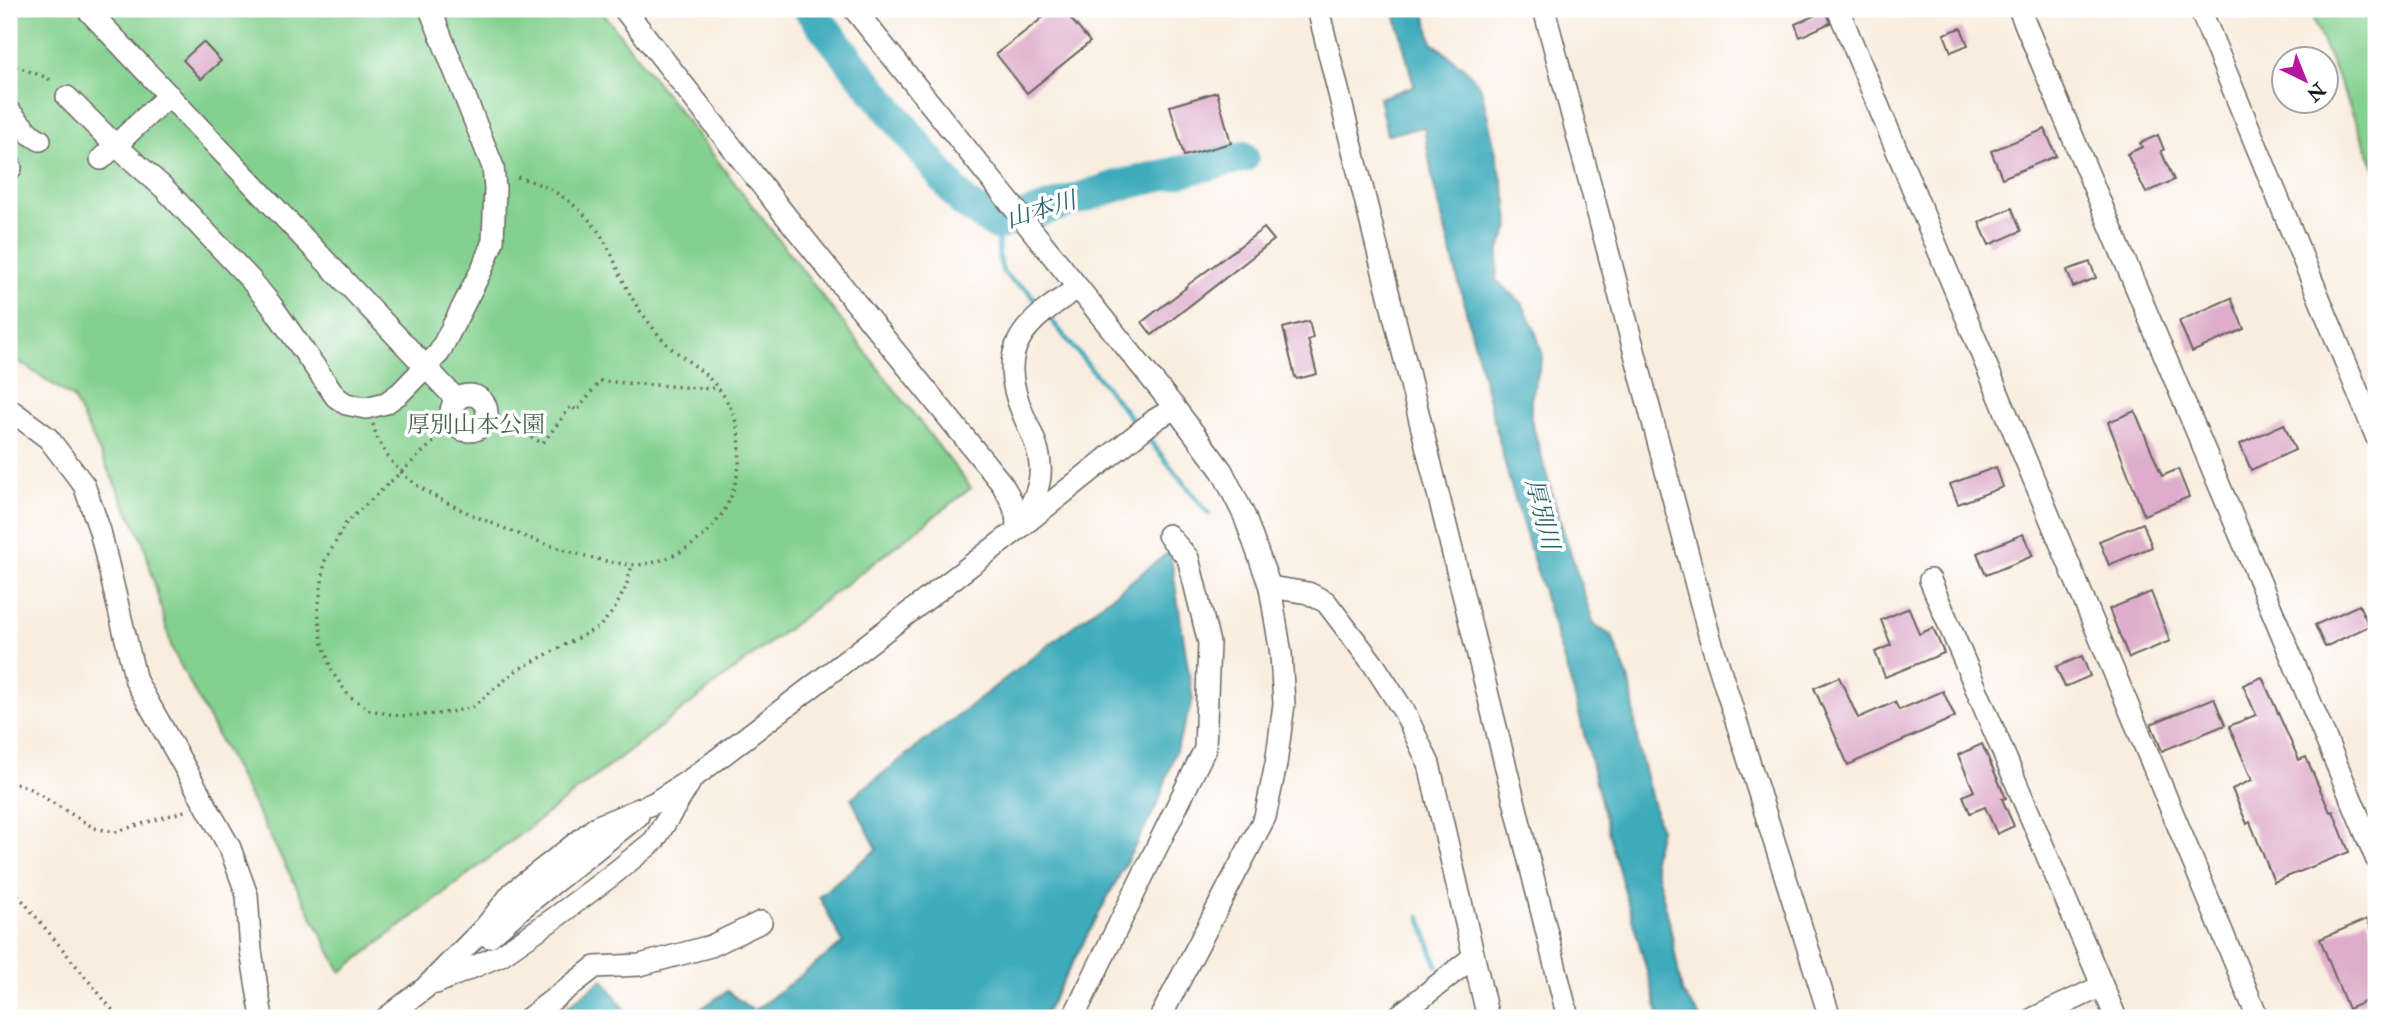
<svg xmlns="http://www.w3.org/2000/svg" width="2385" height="1027" font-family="'IM FELL Double Pica','Noto Serif JP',serif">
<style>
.green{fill:#84d18f;stroke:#507656;stroke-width:2}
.water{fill:#3cabbb;stroke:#2c646c;stroke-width:2}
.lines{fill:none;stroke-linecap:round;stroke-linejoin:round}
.stream{stroke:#3cabbb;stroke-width:5}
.river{stroke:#3cabbb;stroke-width:32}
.building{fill:#deadcb}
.minor-casing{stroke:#696560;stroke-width:24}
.path{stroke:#696560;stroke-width:3.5;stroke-dasharray:2 5;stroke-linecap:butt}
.minor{stroke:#fff;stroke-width:21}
.labels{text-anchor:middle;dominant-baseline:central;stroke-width:7;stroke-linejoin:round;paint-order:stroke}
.park-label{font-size:23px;fill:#46644a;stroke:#fff}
.water-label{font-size:24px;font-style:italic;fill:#2c646c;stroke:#fff}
</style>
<rect width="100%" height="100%" fill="#fff"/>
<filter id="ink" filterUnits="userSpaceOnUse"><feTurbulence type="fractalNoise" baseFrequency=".0143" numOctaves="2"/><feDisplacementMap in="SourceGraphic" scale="14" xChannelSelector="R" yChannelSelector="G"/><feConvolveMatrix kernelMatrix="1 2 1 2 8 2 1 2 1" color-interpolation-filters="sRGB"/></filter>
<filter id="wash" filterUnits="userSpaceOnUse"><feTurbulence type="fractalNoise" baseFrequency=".00686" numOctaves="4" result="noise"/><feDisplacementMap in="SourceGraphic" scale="28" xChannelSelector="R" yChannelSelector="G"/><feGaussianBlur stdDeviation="1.57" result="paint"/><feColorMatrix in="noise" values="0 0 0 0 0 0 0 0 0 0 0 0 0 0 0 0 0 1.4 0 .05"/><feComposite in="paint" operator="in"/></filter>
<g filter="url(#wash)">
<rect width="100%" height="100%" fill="#f9eddf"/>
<g class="green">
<path d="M9,9H600L971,488L341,972L172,649L143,541L73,398L9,355Z"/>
<path d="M2309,9H2376V170Z"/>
</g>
<g class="water">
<path d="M1394,9H1424L1432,42L1465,69L1481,88L1507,202L1509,227L1499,250L1496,281L1522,303L1535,330L1543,356L1531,399V419L1556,508L1594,625L1612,636L1631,686L1638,747L1660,829L1653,859L1669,920L1682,992L1701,1018H1660L1612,846L1574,694L1509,479L1433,182L1424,127L1387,135L1379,98L1414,86Z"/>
<path d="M1170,551L1193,700L1158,803L1043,1018H688L727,991L754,1011L843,943L819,896L877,849L851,798Z"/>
<path d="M603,979L631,1018H553Z"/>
</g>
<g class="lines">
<g class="stream">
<path d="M997,225L999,258L1003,272L1013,282L1026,289L1042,308"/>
<path d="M1048,316L1139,428"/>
<path d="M1145,435L1209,514"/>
<path d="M1420,916L1437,966"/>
<path d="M1451,1013L1452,1018"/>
</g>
<path class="river" d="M809,9L963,202L997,225L1117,186L1243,157"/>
</g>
<g id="blocks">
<g class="building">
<path d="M1054,9H1063L1090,42L1027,93L996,54Z"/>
<path d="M1825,11L1830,23L1800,37L1795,24Z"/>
<path d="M1961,28L1968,45L1951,52L1944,34Z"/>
<path d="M203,42L221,61L201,79L183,60Z"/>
<path d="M1217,92L1231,143L1184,156L1170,106Z"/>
<path d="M2045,129L2056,156L2002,178L1991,151Z"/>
<path d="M2158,135L2164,150L2161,151L2174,180L2146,193L2127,154L2142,147L2140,143Z"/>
<path d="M2012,208L2021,231L1989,245L1979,222Z"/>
<path d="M1264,228L1274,240L1152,335L1142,322L1186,288L1185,287Z"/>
<path d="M2090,262L2096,278L2073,287L2067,270Z"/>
<path d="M2231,298L2244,329L2192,352L2179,321Z"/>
<path d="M1309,321L1313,338L1308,340L1317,374L1297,379L1295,377L1283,328Z"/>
<path d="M2135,411L2162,476L2178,469L2189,497L2144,515L2108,422Z"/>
<path d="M2284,424L2295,450L2251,470L2240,444Z"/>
<path d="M1996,467L2003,487L1958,504L1950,484Z"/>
<path d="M2143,523L2152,547L2109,565L2099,541Z"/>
<path d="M2023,534L2033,556L1986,575L1977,553Z"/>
<path d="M2151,592L2170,641L2129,658L2109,609Z"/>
<path d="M2359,605L2369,626L2325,647L2315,625Z"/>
<path d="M1909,608L1919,634L1933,628L1944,653L1885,677L1875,652L1891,645L1881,620Z"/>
<path d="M2082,656L2090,676L2065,687L2056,667Z"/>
<path d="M1839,677L1858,718L1895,702L1899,710L1943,691L1955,717L1848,765L1814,688Z"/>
<path d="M2262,677L2299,760L2306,757L2330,812L2333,811L2349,852L2274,882L2250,822L2247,824L2232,789L2252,780L2229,726L2256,715L2243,685Z"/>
<path d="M2214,698L2225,725L2162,751L2151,724Z"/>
<path d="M1982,744L2006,798L2002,799L2014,826L1997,834L1985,807L1970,813L1963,796L1974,791L1958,755Z"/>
<path d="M2367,919L2376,941V997L2348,1009L2320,939Z"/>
</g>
</g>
</g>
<g filter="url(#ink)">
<use href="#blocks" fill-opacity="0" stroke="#696560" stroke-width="2"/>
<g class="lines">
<g class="minor-casing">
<g id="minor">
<path d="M87,9L457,400"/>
<path d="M624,9L785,215L1002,484C1011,499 1018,511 1017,530"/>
<path d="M854,9L1175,408L1222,471L1244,515L1270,587L1281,654L1284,704L1276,764L1265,817L1160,1018"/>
<path d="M1318,9L1568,1018"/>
<path d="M1544,9L1710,638L1830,1018"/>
<path d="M1838,9L2258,1018"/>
<path d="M2019,9L2376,858"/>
<path d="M2200,9L2376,436"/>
<path d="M67,97L115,145L164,188L250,279L272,306L336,397L346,404L366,408L386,403L400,393L439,353L482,269L493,241L495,188L493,167L430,9"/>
<path d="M9,111L30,134L40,140"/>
<path d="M101,159L169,95"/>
<path d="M9,163L11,168"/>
<circle cx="469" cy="413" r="18"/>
<path d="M9,409L48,438L84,485L100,531L136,681L230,848L247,895L251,951L262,1018"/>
<path d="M1022,521C1032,503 1042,486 1040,465C1039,446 1030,431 1023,414C995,348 1023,323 1078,288"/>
<path d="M1930,580L2116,1018"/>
<path d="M1270,587L1308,593L1326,602L1374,665L1405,713L1429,764L1488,1018"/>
<path d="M489,937L523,907L638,816"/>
<path d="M436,983L501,955L556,917L612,875L654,841L689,784"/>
<path d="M386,1018L425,988L486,926L513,892L598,826L654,803L694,777L1017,530L1156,419L1175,408"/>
<path d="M529,1018L595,967L640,965L711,946L761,922"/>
<path d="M1073,1018L1205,749L1209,643L1188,558L1168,535"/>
<path d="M1396,1018L1473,957"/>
<path d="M2034,1018L2102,986"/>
</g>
</g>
<g class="path">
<path d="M9,64L48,78L53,83"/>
<path d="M486,418L543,443L571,406L577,411L600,381L711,389L717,386"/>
<path d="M454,423L346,523L325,561L318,610L322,641L332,672L349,696L370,710L399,716L438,714L471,708L517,670L599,627L614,610L626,587L632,565"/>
<path d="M373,424C379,450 397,471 418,486C456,513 602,572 646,564C683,557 715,533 730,499C742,469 744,436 730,407C718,381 697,368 675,351C663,342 653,328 644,316C630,298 623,280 614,260C595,215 560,187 513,176"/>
<path d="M9,782L27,787L94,828L115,832L188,810"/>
<path d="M9,884L119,1018"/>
</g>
<use href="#minor" class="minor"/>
</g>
</g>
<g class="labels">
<g class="park-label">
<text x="476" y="424">厚別山本公園</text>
</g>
<g class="water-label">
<text transform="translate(1041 210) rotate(-17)">山本川</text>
<text transform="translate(1542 514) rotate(76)">厚別川</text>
</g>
</g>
<rect width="2385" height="1027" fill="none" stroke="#fff" stroke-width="35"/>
<g transform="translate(2305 80) rotate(137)"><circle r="33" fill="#ffffff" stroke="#a4a4a4" stroke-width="2"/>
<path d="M0-5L12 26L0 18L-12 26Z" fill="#b5179e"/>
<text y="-10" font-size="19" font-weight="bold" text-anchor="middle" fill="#1c1c1c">N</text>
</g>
</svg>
